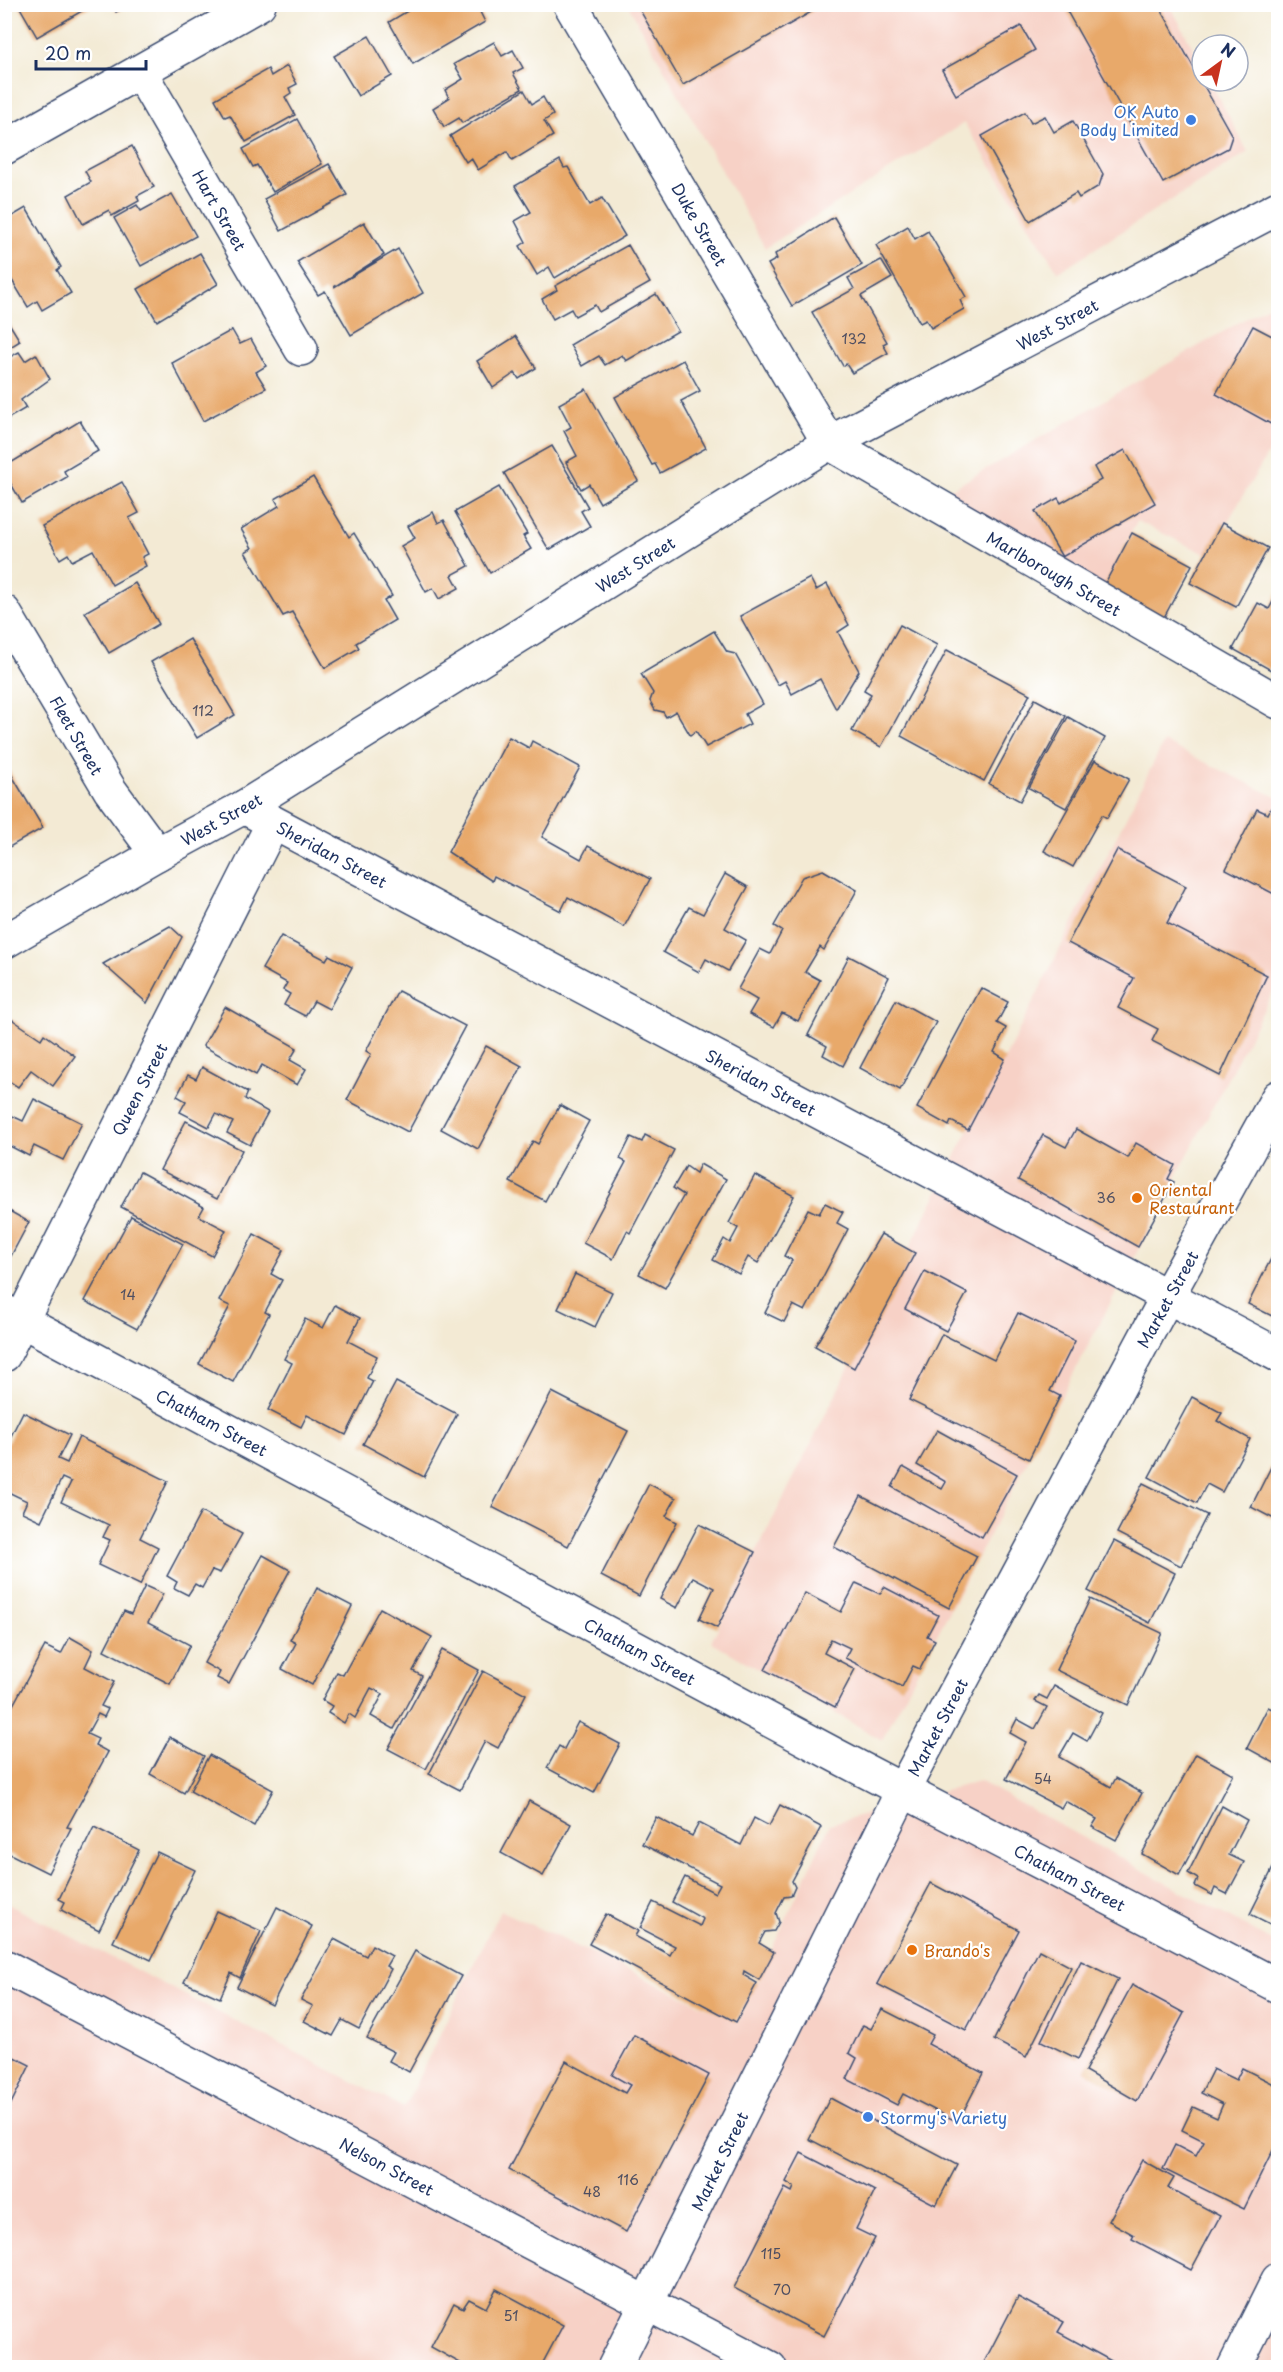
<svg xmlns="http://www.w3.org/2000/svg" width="1283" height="2372" font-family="'Playpen Sans',sans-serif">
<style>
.built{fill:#f7d1c6}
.building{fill:#e8a96b}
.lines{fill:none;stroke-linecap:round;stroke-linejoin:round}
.minor-casing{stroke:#3b4b70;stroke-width:36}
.secondary-casing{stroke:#3b4b70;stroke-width:36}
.minor{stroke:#fff;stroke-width:33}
.secondary{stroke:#fff;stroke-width:33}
.shop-dot{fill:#3f7fe0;stroke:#fff;stroke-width:2}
.food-dot{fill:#e8710a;stroke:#fff;stroke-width:2}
.labels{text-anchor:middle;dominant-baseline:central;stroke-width:4.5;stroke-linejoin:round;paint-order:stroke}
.number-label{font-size:14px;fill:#4e4e61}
.shop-label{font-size:16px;fill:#366cbe;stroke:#fff;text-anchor:end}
.street-label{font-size:16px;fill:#1b2f5e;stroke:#fff}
.food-label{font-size:16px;fill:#c56008;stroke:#fff;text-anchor:start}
</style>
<rect width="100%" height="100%" fill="#fff"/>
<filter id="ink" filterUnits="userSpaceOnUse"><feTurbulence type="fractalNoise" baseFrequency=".0167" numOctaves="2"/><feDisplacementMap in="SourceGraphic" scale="12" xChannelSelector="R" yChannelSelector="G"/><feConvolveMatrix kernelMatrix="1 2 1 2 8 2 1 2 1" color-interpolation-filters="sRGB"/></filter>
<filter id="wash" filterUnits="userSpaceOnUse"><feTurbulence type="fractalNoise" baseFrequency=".008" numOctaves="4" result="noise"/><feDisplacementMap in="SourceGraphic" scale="24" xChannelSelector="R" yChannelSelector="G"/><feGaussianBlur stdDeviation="1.35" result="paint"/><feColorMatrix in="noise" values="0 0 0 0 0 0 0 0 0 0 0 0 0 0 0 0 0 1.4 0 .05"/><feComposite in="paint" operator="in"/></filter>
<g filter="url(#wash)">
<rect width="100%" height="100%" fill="#f3ead4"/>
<g class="built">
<path d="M628,5H1170L1202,65V81H1210L1248,152L1058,272L964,123L765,248Z"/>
<path d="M1278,300V448L1273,445L1208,555L1137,521L1098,597L924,505Z"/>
<path d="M1164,742L1278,798V982L882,1740L711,1642Z"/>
<path d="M979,1781L1278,1944V2367H5L4,1902L404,2108L500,1910L738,2022L830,1824Z"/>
</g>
<g id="blocks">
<g class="building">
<path d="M18,4H94L37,37Z"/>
<path d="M112,4H131L116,12Z"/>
<path d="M419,4H476L485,22L413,64L389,22Z"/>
<path d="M1063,4H1158L1232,136L1228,148L1163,183Z"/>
<path d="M637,5H810L813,11L683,85Z"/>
<path d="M1021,26L1035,50L956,95L942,70Z"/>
<path d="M369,36L392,76L358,96L334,56Z"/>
<path d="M494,42L502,56L513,50L523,68L513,73L522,89L462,123L459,118L444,127L433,108L449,98L445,90L463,79L454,64Z"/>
<path d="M287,66L297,84L289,88L291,93L285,97L295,115L246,142L230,115L225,117L215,99L268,69L271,76Z"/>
<path d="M524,90L532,104L543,97L553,115L544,121L553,136L512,161L507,152L478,170L471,158L466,162L450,136Z"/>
<path d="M1025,112L1031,123L1045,116L1054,132L1073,121L1103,174L1099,186L1079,198L1076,193L1030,221L982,136Z"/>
<path d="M297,119L322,164L273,192L257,165L253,167L243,149Z"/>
<path d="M132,146L154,187L137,196L139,201L112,216L109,210L83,224L68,195L91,182L85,171Z"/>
<path d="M560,160L564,168L568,167L590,205L602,198L625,236L555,278L549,267L537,275L520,246L526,242L515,221L531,212L515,186Z"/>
<path d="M329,164L347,195L281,231L264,199Z"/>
<path d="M172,194L196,236L141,266L114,218L137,205L141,211Z"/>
<path d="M26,208L61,267L57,270L71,293L42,310L37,301L28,307L4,267V221Z"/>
<path d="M834,217L862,265L792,306L768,264L777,259L775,254Z"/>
<path d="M364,222L384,255L334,287L398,249L423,293L351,335L325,291L318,295L297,262Z"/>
<path d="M908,226L915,239L928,231L966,297L960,300L964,309L931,328L926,320L920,323L876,245Z"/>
<path d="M628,245L650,283L599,312L595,305L575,316L571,309L553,319L542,299L557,290L555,286Z"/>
<path d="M200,253L218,284L157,321L138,289Z"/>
<path d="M881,260L892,278L861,296L887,342L883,344L888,353L852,373L846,364L843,366L812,312L854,289L848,278Z"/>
<path d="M656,294L678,331L626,361L622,355L605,365L599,356L582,366L570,345Z"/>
<path d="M4,315L20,341L4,351Z"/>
<path d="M1253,326L1278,339V428L1216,394Z"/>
<path d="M232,330L240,344L251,339L266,366L256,372L266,388L203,421L172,363Z"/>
<path d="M516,336L536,368L519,379L515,373L493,388L477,361Z"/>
<path d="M19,352L25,361L36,354L50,379L21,400L26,408L4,421V360Z"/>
<path d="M683,360L700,391L681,401L706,448L660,473L655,464L652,465L615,397Z"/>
<path d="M586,389L638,481L600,503L589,484L581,489L566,462L577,456L564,431L571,427L559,404Z"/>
<path d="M80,421L98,451L64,471L67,477L22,503L4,472V467Z"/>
<path d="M552,446L588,507L581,511L590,526L549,550L504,473Z"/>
<path d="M1125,450L1155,503L1062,557L1035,511L1058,498L1061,503L1101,480L1094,467Z"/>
<path d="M313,477L349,537L354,533L392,596L384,601L395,620L356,643L359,648L325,668L292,612L283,616L245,552L252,548L241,529L279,506L275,499Z"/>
<path d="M122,482L139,513L129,518L148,554L142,557L146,566L112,585L93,550L72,561L68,554L60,559L42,526Z"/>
<path d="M499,487L527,534L523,536L531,549L490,573L455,512Z"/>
<path d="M433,512L438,523L444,520L469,566L452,575L459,588L439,599L433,588L426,592L401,546L415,538L408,526Z"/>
<path d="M1222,523L1268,548L1236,607L1190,583Z"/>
<path d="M1132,533L1192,565L1162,621L1102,589Z"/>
<path d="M810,578L816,590L827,584L849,625L838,632L859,671L836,709L820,679L792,694L785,681L778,685L740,616Z"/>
<path d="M135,583L159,624L109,653L85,612Z"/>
<path d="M1278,592V674L1233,649L1258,603L1269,609Z"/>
<path d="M900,625L937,645L881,747L852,731L871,694L864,690Z"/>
<path d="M714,631L727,652L735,654L763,704L745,714L750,724L706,747L696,731L690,735L676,711L666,717L663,712L655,710L650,701L653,693L641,674Z"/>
<path d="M190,639L235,715L197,738L151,662Z"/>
<path d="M947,650L1030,694L984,781L901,736Z"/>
<path d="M1035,699L1066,716L1020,801L989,784Z"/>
<path d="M1068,717L1105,738L1066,808L1029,788Z"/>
<path d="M509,737L529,748L532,741L580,767L542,837L581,859L588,846L650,879L624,927L568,897L561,911L494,876L492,881L448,852Z"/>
<path d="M1095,760L1129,779L1107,818L1102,815L1073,867L1044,851Z"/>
<path d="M4,762L43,828L4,850Z"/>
<path d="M1271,808L1278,812V896L1226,869L1257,809L1268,814Z"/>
<path d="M1117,850L1186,886L1167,923L1267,975L1220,1076L1152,1041L1158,1029L1118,1008L1134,978L1068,943Z"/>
<path d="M823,870L857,890L824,950L820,947L805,972L820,980L798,1021L782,1013L774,1027L749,1014L757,1000L738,989L760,949L770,954L782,931L774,926L802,877Z"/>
<path d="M725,874L748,887L725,928L746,940L728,971L706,959L699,972L663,952L689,907L703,914Z"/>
<path d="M170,926L182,937L147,1003L103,964Z"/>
<path d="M281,936L326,960L329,955L352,967L329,1009L314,1001L305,1016L284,1005L290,994L283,990L287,983L262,969Z"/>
<path d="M849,956L889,977L843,1066L823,1055L827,1046L808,1035Z"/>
<path d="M981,988L1008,1002L997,1023L1006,1028L994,1052L1005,1059L968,1130L951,1121L949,1126L917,1108Z"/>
<path d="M398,991L465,1026L408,1132L347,1100L371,1054L366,1051Z"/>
<path d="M896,1000L936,1022L900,1090L860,1068Z"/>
<path d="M225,1007L297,1048L290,1060L306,1069L297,1085L262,1065L256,1075L203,1046Z"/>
<path d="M4,1014L41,1039L44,1034L75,1056L53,1086L31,1070L18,1087L4,1078Z"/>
<path d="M486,1046L522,1066L478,1149L441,1129Z"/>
<path d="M202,1067L248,1092L245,1099L268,1112L250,1145L227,1133L233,1122L216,1114L209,1127L180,1112L186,1101L177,1096L188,1075L196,1079Z"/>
<path d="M34,1099L82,1123L63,1160L34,1146L29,1156L4,1143V1112L23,1121Z"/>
<path d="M560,1105L589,1121L545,1201L510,1182L533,1141L538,1144Z"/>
<path d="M186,1121L242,1150L217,1199L160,1170Z"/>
<path d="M1076,1129L1128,1158L1136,1143L1175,1165L1168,1179L1174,1182L1138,1247L1018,1180L1043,1135L1066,1147Z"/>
<path d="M645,1135L674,1150L630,1233L627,1231L613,1259L583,1243L626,1162L620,1159L631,1137L642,1142Z"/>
<path d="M700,1164L726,1179L665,1288L639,1274L684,1195L673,1188L686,1166L696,1173Z"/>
<path d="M140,1172L204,1207L199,1216L226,1230L212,1256L121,1207Z"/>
<path d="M755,1175L794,1196L758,1263L748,1257L739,1274L713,1260L724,1239L730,1243L738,1228L729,1223Z"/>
<path d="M825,1203L843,1212L837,1223L848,1229L805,1311L793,1305L784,1322L765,1313L792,1260L784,1256L808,1209L819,1214Z"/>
<path d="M4,1208L29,1222L11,1256L4,1252Z"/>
<path d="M131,1216L183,1244L137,1329L85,1301Z"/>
<path d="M254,1234L284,1250L271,1274L282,1280L265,1312L269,1314L233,1382L199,1364L230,1306L219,1301Z"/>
<path d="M881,1234L915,1253L854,1368L815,1346Z"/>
<path d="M1278,1237V1319L1248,1304L1278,1245L1275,1244Z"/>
<path d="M925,1271L967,1293L946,1331L905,1309Z"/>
<path d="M575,1274L612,1292L595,1327L558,1309Z"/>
<path d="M335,1305L360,1318L348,1341L377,1356L367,1378L373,1381L346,1435L307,1415L301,1427L268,1410L292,1363L284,1359L305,1319L323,1328Z"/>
<path d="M1018,1313L1075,1341L1050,1391L1060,1396L1029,1459L909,1400L942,1334L994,1360Z"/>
<path d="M396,1382L457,1414L424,1477L363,1444Z"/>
<path d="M552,1392L628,1431L568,1546L492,1507Z"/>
<path d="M1192,1397L1222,1413L1217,1421L1250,1439L1222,1492L1207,1484L1197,1503L1149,1477Z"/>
<path d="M23,1412L70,1435L58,1459L67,1463L79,1437L168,1481L140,1538L158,1547L140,1585L98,1565L110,1540L103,1537L109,1525L61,1502L71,1482L62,1478L41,1521L22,1512L27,1501L4,1490V1450Z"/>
<path d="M937,1430L1017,1474L982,1537L892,1487L903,1467L942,1489L946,1482L917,1465Z"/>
<path d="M1278,1453V1521L1251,1507Z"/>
<path d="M1143,1483L1207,1515L1181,1566L1117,1533Z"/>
<path d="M649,1484L676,1498L666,1516L677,1522L639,1596L601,1576Z"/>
<path d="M861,1496L977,1556L949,1608L834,1547Z"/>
<path d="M201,1512L242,1534L220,1573L212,1570L202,1588L195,1584L188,1595L174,1588L177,1582L167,1576Z"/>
<path d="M699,1524L755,1552L717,1628L699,1619L714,1588L693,1577L677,1608L660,1599Z"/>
<path d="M1114,1541L1175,1573L1150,1623L1088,1591Z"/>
<path d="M263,1555L290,1570L229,1684L217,1678L220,1672L204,1663Z"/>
<path d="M856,1583L880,1594L884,1587L938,1615L927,1636L935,1640L920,1669L913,1666L902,1687L845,1658L850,1648L831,1639L824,1653L855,1669L835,1707L765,1670L805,1593L841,1612Z"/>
<path d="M145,1586L163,1594L148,1623L190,1645L170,1684L104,1650L124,1611L131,1614Z"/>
<path d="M317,1588L352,1606L312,1685L282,1669L296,1643L290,1640Z"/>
<path d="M1090,1599L1162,1633L1128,1705L1056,1670Z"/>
<path d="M380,1608L432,1637L413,1671L422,1676L394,1729L371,1716L383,1694L371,1688L355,1718L349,1714L344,1723L328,1713L332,1706L322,1700L337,1672L343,1675Z"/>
<path d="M70,1637L93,1650L85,1667L114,1682L101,1706L108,1709L104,1717L98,1714L87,1734L98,1739L95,1745L108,1752L67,1827L71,1828L48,1873L4,1851V1717L6,1718L45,1646L61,1654Z"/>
<path d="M442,1650L479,1670L426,1769L388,1749Z"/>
<path d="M483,1671L526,1694L498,1748L485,1741L460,1790L429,1774Z"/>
<path d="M1054,1686L1102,1713L1087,1741L1073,1733L1059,1757L1111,1787L1116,1778L1142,1793L1116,1840L1092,1827L1097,1819L1065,1801L1061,1808L1006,1779L1026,1742L1010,1733L1017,1719L1035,1729L1047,1707L1035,1701L1039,1695L1047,1699Z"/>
<path d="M1268,1707L1278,1712V1765L1247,1748Z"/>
<path d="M578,1722L620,1744L594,1793L547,1768L559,1746L564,1749Z"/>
<path d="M170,1737L204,1756L184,1793L150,1774Z"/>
<path d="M1196,1754L1233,1774L1179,1875L1142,1854Z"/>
<path d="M209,1755L273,1790L254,1826L190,1791Z"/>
<path d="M529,1801L571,1824L543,1876L501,1853Z"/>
<path d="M780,1805L821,1827L792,1881L795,1887L791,1896L784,1897L776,1913L779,1922L774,1931L765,1932L759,1943L774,1952L759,1980L744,1971L743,1975L757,1983L736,2022L589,1944L606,1914L638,1931L635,1936L670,1955L675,1946L640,1928L653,1902L700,1926L703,1919L672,1902L685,1877L715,1893L720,1884L642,1844L656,1817L692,1836L699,1823L741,1845L754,1818L769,1826Z"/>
<path d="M1222,1806L1247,1820L1229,1855L1244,1862L1227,1894L1215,1888L1212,1895L1195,1886L1198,1879L1188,1873Z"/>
<path d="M94,1827L139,1850L99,1930L61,1910L65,1902L59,1899Z"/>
<path d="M157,1852L195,1870L151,1960L113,1942Z"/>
<path d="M1278,1858V1928L1250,1914Z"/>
<path d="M931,1883L1019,1930L966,2030L877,1984Z"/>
<path d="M277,1907L312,1926L272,2005L237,1987Z"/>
<path d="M217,1911L261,1931L240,1978L231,1973L220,1998L184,1982Z"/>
<path d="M334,1939L366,1956L372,1945L392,1956L386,1966L391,1969L359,2029L342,2020L333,2036L304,2021L313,2006L301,2000Z"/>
<path d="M1039,1950L1071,1967L1026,2057L994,2040Z"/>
<path d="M415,1951L461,1976L409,2072L389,2061L394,2052L367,2038Z"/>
<path d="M1081,1961L1118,1979L1078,2059L1041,2041Z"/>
<path d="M1132,1985L1184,2013L1137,2101L1085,2071Z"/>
<path d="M882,2009L933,2035L928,2044L983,2073L958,2122L903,2094L897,2105L847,2079L857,2058L849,2053L863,2025L871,2029Z"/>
<path d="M634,2035L709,2075L626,2232L509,2170L566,2061L625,2093L630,2085L612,2075Z"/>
<path d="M4,2052L30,2065L4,2118Z"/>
<path d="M1242,2068L1278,2086V2140L1244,2209L1163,2169L1175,2145L1196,2156L1204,2141L1182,2130L1193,2107L1217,2118L1223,2104L1201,2093L1213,2069L1236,2080Z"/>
<path d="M830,2098L957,2165L936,2205L809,2139Z"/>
<path d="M801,2153L875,2191L856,2229L875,2238L824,2336L734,2288L785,2188L792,2192L794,2187L786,2182Z"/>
<path d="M1142,2160L1174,2178L1168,2188L1220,2216L1191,2270L1132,2239L1134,2235L1109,2221Z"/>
<path d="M496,2289L563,2325L540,2368H469L431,2347L454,2303L463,2308L469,2299L486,2308Z"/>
<path d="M1018,2297L1064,2322L1058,2332L1124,2368H981Z"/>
</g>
</g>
</g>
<g filter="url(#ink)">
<use href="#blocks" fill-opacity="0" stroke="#3b4b70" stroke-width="1.5"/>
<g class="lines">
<g class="minor-casing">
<g id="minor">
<path d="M570,4L829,443L1278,702"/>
<path d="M140,72L301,349"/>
<path d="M4,148L259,4"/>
<path d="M4,612L110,790L157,854"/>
<path d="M244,807L1278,1355"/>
<path d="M4,1311L837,1756L1278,1986"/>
<path d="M4,1355L273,823"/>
<path d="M4,1966L770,2368"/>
<path d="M1234,2368L1278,2280"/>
</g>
</g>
<g class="secondary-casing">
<g id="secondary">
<path d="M4,942L157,854L244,807L829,443L1278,208"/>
<path d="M614,2368L903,1790L1167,1297L1278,1097"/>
</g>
</g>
<use href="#minor" class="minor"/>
<use href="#secondary" class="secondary"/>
</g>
</g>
<g class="shop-dot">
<circle cx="1191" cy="120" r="6"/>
<circle cx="868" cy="2117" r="6"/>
</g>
<g class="food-dot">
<circle cx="1137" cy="1198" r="6"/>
<circle cx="912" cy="1950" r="6"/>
</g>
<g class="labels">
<g class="number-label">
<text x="854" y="338">132</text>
<text x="203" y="710">112</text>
<text x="1106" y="1197">36</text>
<text x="128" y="1294">14</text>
<text x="1043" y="1778">54</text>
<text x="628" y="2179">116</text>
<text x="592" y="2191">48</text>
<text x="771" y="2253">115</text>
<text x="782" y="2289">70</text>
<text x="511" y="2315">51</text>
</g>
<g class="shop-label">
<text x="1179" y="111">OK Auto<tspan x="1179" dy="18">Body Limited</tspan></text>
<text x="880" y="2117" text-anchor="start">Stormy's Variety</text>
</g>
<g class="street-label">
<text transform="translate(220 210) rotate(60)">Hart Street</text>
<text transform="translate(700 224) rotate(60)">Duke Street</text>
<text transform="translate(1057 324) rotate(-28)">West Street</text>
<text transform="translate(635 564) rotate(-32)">West Street</text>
<text transform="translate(1054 573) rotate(30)">Marlborough Street</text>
<text transform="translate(77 735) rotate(60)">Fleet Street</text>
<text transform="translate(221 819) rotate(-29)">West Street</text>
<text transform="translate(332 854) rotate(28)">Sheridan Street</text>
<text transform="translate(761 1082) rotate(28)">Sheridan Street</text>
<text transform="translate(139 1089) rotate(-63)">Queen Street</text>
<text transform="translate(1167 1299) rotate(-61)">Market Street</text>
<text transform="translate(212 1422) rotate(28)">Chatham Street</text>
<text transform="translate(640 1651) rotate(28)">Chatham Street</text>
<text transform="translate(937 1727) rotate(-62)">Market Street</text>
<text transform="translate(1070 1877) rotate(28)">Chatham Street</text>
<text transform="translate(719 2161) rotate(-64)">Market Street</text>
<text transform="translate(387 2166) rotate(28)">Nelson Street</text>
</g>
<g class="food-label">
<text x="1149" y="1189">Oriental<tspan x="1149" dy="18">Restaurant</tspan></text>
<text x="924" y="1950">Brando's</text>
</g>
</g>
<rect width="1283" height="2372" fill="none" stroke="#fff" stroke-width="24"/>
<g transform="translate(1220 63) rotate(33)"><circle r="28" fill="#ffffff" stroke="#a4acbf" stroke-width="1.5"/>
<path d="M0-4.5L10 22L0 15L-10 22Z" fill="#c8321e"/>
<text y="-9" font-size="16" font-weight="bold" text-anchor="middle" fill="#1b2f5e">N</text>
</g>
<path d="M36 60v9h110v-9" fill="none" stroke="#1b2f5e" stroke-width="3"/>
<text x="45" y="60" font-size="18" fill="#1b2f5e" stroke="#ffffff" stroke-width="4.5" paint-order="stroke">20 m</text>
</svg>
